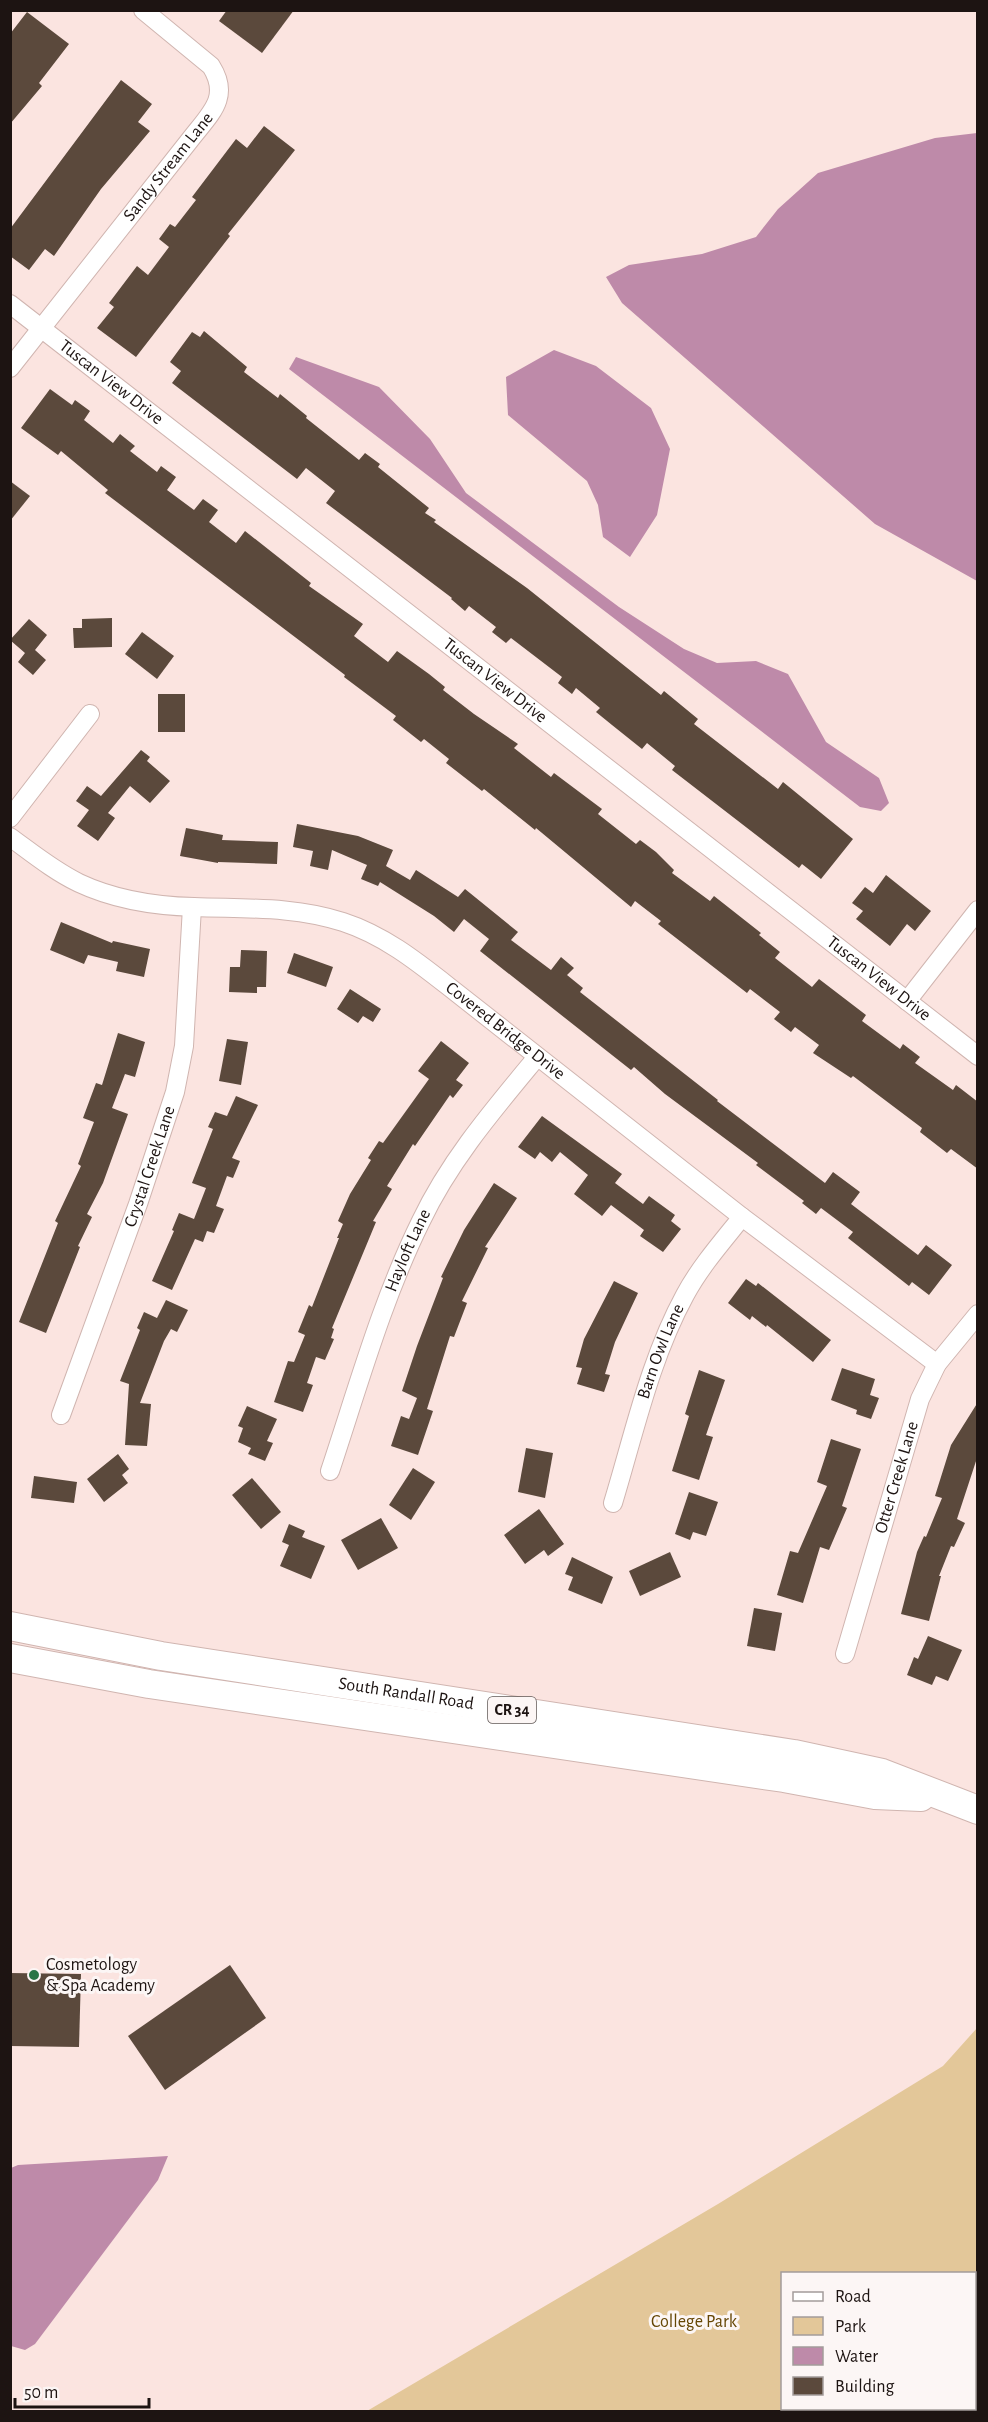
<svg xmlns="http://www.w3.org/2000/svg" width="988" height="2422" font-family="'Alegreya Sans',sans-serif">
<style>
.green{fill:#e3c799;fill-rule:evenodd}
.water{fill:#be8aa9}
.building{fill:#5b493c}
.lines{fill:none;stroke-linecap:round;stroke-linejoin:round}
.street-casing{stroke:#d0b5b0;stroke-width:20}
.primary-casing{stroke:#d0b5b0;stroke-width:30}
.street{stroke:#fff;stroke-width:18}
.primary{stroke:#fff;stroke-width:28}
.poi-dot{fill:#297545;stroke:#fcf6f5;stroke-width:2}
.labels{text-anchor:middle;dominant-baseline:central;stroke-width:6;stroke-linejoin:round;paint-order:stroke}
.shield{fill:#fcf6f5;stroke:#605856;stroke-width:1.5}
.shield-label{font-size:16px;font-weight:bold;fill:#1d1412}
.street-label{font-size:18px;fill:#1d1412;stroke:#fcf6f5}
.poi-label{font-size:18px;fill:#1d1412;stroke:#fcf6f5;text-anchor:start}
.park-label{font-size:18px;fill:#664705;stroke:#fcf6f5}
</style>
<rect width="100%" height="100%" fill="#fbe4e0"/>
<path class="green" d="M977,2028V2411H367L718,2204L943,2066ZM782,2274H974V2408H782Z"/>
<g class="water">
<path d="M977,133H978L977,581L875,524L622,303L606,277L629,265L702,254L756,237L778,209L818,173L935,138Z"/>
<path d="M554,350L596,366L651,408L670,449L657,515L630,557L603,537L598,505L587,481L508,415L506,377Z"/>
<path d="M296,357L379,387L430,439L466,493L619,607L684,649L717,663L756,661L788,674L826,742L879,778L889,803L881,811L860,807L289,369Z"/>
<path d="M168,2156L158,2180L35,2344L25,2350L11,2346V2168L18,2165Z"/>
</g>
<g class="building">
<path d="M227,10H294L262,53L219,21Z"/>
<path d="M27,12L69,44L39,83L42,86L10,124V34Z"/>
<path d="M121,80L152,104L138,122L150,131L101,189L54,256L45,249L29,270L10,256V229Z"/>
<path d="M264,126L295,150L228,234L230,236L136,357L97,328L114,307L109,303L137,266L148,275L169,247L159,239L170,224L175,227L196,200L192,197L236,139L247,148Z"/>
<path d="M204,331L247,367L244,372L278,398L280,394L307,416L306,418L359,460L365,453L380,464L378,467L429,508L425,513L436,520L434,522L527,588L661,695L664,691L698,719L694,724L778,789L783,782L853,839L821,879L802,864L799,868L672,770L675,766L647,743L642,749L612,725L596,712L600,708L576,688L572,694L558,683L562,677L511,638L506,643L492,632L496,627L469,606L465,611L451,599L452,598L326,503L335,491L306,468L297,479L172,383L181,371L170,362L192,332L200,337Z"/>
<path d="M50,389L72,405L75,400L90,411L84,420L113,443L120,434L135,446L130,451L157,472L161,466L176,477L167,490L194,510L203,499L218,510L209,522L236,543L245,531L311,583L309,586L363,624L354,636L388,662L397,651L429,674L445,687L443,690L474,714L518,744L514,748L551,777L554,773L602,809L598,814L636,844L640,840L656,852L674,870L672,873L710,901L714,896L761,933L759,935L780,952L775,958L812,987L819,979L866,1015L862,1021L900,1049L903,1044L920,1057L915,1063L953,1090L956,1085L978,1102V1169L951,1149L947,1153L920,1132L922,1128L853,1076L851,1078L813,1053L819,1045L795,1027L791,1032L774,1019L780,1012L750,989L747,993L658,924L661,921L635,901L631,907L536,828L535,830L484,789L482,791L446,763L449,759L424,739L421,742L393,720L396,716L344,677L345,675L105,493L108,490L61,451L58,455L21,428Z"/>
<path d="M10,481L30,496L10,521Z"/>
<path d="M112,618V647L74,648L73,628H82V619Z"/>
<path d="M29,619L47,635L35,650L46,660L33,675L18,662L25,653L10,640Z"/>
<path d="M142,632L174,656L157,679L125,654Z"/>
<rect x="158" y="694" width="27" height="38"/>
<path d="M141,750L150,757L147,761L170,781L150,803L130,786L108,813L115,818L98,841L77,826L89,810L76,801L87,786L101,796Z"/>
<path d="M297,824L358,836L393,850L386,866L410,880L416,870L458,897L465,889L518,932L511,940L551,970L561,957L574,968L567,975L583,988L580,992L718,1100L717,1101L825,1183L833,1172L860,1192L851,1204L918,1255L926,1245L952,1265L929,1295L912,1282L909,1286L848,1238L853,1232L821,1208L816,1214L802,1203L804,1201L756,1165L758,1163L665,1094L634,1067L631,1070L480,951L489,939L464,919L454,932L434,916L380,882L378,886L361,879L367,865L332,850L328,870L310,866L313,851L293,847Z"/>
<path d="M186,828L223,835L222,840L278,842L277,864L218,862V863L180,856Z"/>
<path d="M886,875L931,911L915,931L907,924L890,946L856,919L863,911L852,903L865,887L873,893Z"/>
<path d="M61,922L112,943L113,941L150,949L144,977L116,971L118,962L88,955L84,964L50,950Z"/>
<path d="M241,950L267,951L266,987H257V993L229,992L230,967H240Z"/>
<path d="M294,953L333,967L326,987L287,973Z"/>
<path d="M350,989L381,1009L373,1022L363,1016L358,1023L337,1009Z"/>
<path d="M118,1033L145,1042L135,1077L125,1074L112,1108L128,1114L103,1183L87,1214L92,1217L78,1246L80,1247L46,1333L19,1322L58,1223L55,1221L81,1166L78,1164L94,1122L83,1118L96,1083L102,1085Z"/>
<path d="M227,1039L248,1042L241,1085L219,1081Z"/>
<path d="M441,1041L469,1063L456,1080L463,1085L453,1098L450,1095L415,1146L413,1144L387,1186L392,1189L373,1221L376,1222L332,1328L334,1329L331,1338L334,1339L325,1360L316,1357L307,1383L313,1385L303,1412L274,1402L288,1361L294,1362L305,1335L298,1332L309,1305L312,1307L339,1238H337L343,1224L338,1221L350,1194L371,1160L368,1158L379,1141L383,1143L429,1079L418,1071Z"/>
<path d="M236,1096L258,1105L232,1158L240,1161L233,1178L227,1176L216,1206L224,1209L214,1233L207,1231L203,1242L195,1239L172,1290L152,1281L174,1231L172,1230L179,1213L194,1219L206,1188L192,1183L213,1129L208,1127L215,1112L227,1116Z"/>
<path d="M542,1116L622,1174L615,1183L643,1204L649,1196L675,1215L671,1221L681,1229L663,1252L640,1236L644,1230L611,1205L602,1216L574,1194L588,1175L560,1152L552,1162L540,1152L535,1159L518,1147Z"/>
<path d="M494,1183L517,1198L485,1247L488,1248L462,1301L467,1303L454,1337L450,1336L427,1409L433,1411L418,1455L391,1446L401,1416L409,1419L417,1398L402,1391L417,1346L443,1278L441,1277L464,1230Z"/>
<path d="M746,1279L756,1286L758,1283L831,1340L813,1362L767,1325L766,1327L752,1316L750,1320L728,1303Z"/>
<path d="M614,1281L638,1293L615,1342L605,1374L610,1375L604,1392L577,1384L582,1368L576,1367L584,1339Z"/>
<path d="M166,1300L188,1310L177,1332L171,1329L164,1341L140,1403L151,1404L147,1446L125,1445L129,1384L120,1381L140,1330L137,1328L144,1312L157,1318Z"/>
<path d="M842,1368L875,1379L870,1395L879,1398L871,1419L856,1414L857,1410L831,1400Z"/>
<path d="M699,1370L725,1380L706,1435L713,1437L699,1480L672,1471L689,1416L685,1414Z"/>
<path d="M978,1402V1455L957,1519L965,1523L954,1547L951,1546L939,1576H941L929,1621L901,1614L917,1552L924,1536L926,1537L942,1498L935,1496L951,1445Z"/>
<path d="M247,1406L277,1419L267,1441L273,1443L265,1461L248,1454L251,1448L238,1442L243,1428L238,1426Z"/>
<path d="M831,1439L861,1449L842,1506L847,1508L829,1550L820,1547L803,1603L777,1595L790,1551L798,1553L827,1486L817,1482Z"/>
<path d="M526,1448L553,1453L545,1498L518,1492Z"/>
<path d="M118,1454L129,1469L122,1475L128,1483L104,1502L87,1479Z"/>
<path d="M413,1468L435,1482L411,1520L389,1505Z"/>
<path d="M34,1476L77,1482L74,1503L31,1498Z"/>
<path d="M252,1478L281,1512L261,1529L232,1495Z"/>
<path d="M689,1492L718,1502L706,1536L693,1532L690,1540L675,1534Z"/>
<path d="M539,1509L564,1544L548,1556L544,1550L525,1564L504,1535Z"/>
<path d="M381,1518L398,1548L358,1570L341,1540Z"/>
<path d="M289,1524L305,1531L302,1537L325,1546L311,1579L280,1566L289,1545L282,1542Z"/>
<path d="M670,1552L681,1577L640,1596L629,1571Z"/>
<path d="M572,1557L613,1577L602,1604L568,1590L573,1577L565,1574Z"/>
<path d="M754,1608L782,1613L775,1651L747,1646Z"/>
<path d="M928,1636L962,1650L948,1681L936,1676L932,1685L907,1675L914,1657L918,1659Z"/>
<path d="M230,1965L266,2018L165,2090L128,2036Z"/>
<path d="M10,1973L81,1974L79,2047L10,2046Z"/>
</g>
<g class="lines">
<g class="street-casing">
<g id="street">
<path id="s1" d="M10,304L978,1056"/>
<path id="s2" d="M10,368L193,136C212,112 230,96 211,66L143,10"/>
<path d="M10,818L90,714"/>
<path id="s3" d="M10,837C32,853 54,871 79,883C113,899 156,906 194,907C245,909 294,906 343,922C383,935 415,960 448,986L742,1217L937,1364"/>
<path d="M907,1001L978,910"/>
<path id="s4" d="M61,1415L138,1204L175,1092L184,1046L192,907"/>
<path id="s5" d="M330,1471C358,1387 382,1300 421,1221C450,1160 494,1109 537,1057"/>
<path id="s6" d="M613,1503C634,1434 650,1359 685,1295C700,1267 722,1242 742,1217"/>
<path id="s7" d="M845,1654L920,1399L937,1364L978,1314"/>
</g>
</g>
<g class="primary-casing">
<g id="primary">
<path id="s8" d="M10,1626L161,1656L794,1754L882,1773L978,1810"/>
<path d="M10,1658L149,1684L784,1778L875,1795L921,1797"/>
</g>
</g>
<use href="#street" class="street"/>
<use href="#primary" class="primary"/>
</g>
<circle class="poi-dot" cx="34" cy="1975" r="6"/>
<g class="labels">
<rect class="shield" x="488" y="1697" width="48" height="26" rx="4.5"/>
<g class="shield-label">
<text x="512" y="1710">CR 34</text>
</g>
<g class="street-label">
<text stroke="none"><textPath href="#s2" startOffset="256">Sandy Stream Lane</textPath></text>
<text stroke="none"><textPath href="#s1" startOffset="128">Tuscan View Drive</textPath></text>
<text stroke="none"><textPath href="#s1" startOffset="614">Tuscan View Drive</textPath></text>
<text stroke="none"><textPath href="#s1" startOffset="1100">Tuscan View Drive</textPath></text>
<text stroke="none"><textPath href="#s3" startOffset="548">Covered Bridge Drive</textPath></text>
<text stroke="none"><textPath href="#s4" startOffset="264">Crystal Creek Lane</textPath></text>
<text stroke="none"><textPath href="#s5" startOffset="234">Hayloft Lane</textPath></text>
<text stroke="none"><textPath href="#s6" startOffset="159">Barn Owl Lane</textPath></text>
<text stroke="none"><textPath href="#s7" startOffset="184">Otter Creek Lane</textPath></text>
<text stroke="none"><textPath href="#s8" startOffset="402">South Randall Road</textPath></text>
</g>
<g class="poi-label">
<text x="46" y="1965">Cosmetology<tspan x="46" dy="21">&amp; Spa Academy</tspan></text>
</g>
<g class="park-label">
<text x="694" y="2322">College Park</text>
</g>
</g>
<rect width="988" height="2422" fill="none" stroke="#1d1412" stroke-width="24"/>
<rect x="781" y="2272" width="195" height="138" fill="#fcf6f5" stroke="#a39c9a" stroke-width="1.5"/>
<rect x="793" y="2292" width="30" height="9" fill="#ffffff" stroke="#a39c9a" stroke-width="1.5"/>
<text x="835" y="2302" font-size="18" fill="#1d1412">Road</text>
<rect x="793" y="2317" width="30" height="18" fill="#e3c799" stroke="#a39c9a" stroke-width="1.5"/>
<text x="835" y="2332" font-size="18" fill="#1d1412">Park</text>
<rect x="793" y="2347" width="30" height="18" fill="#be8aa9" stroke="#a39c9a" stroke-width="1.5"/>
<text x="835" y="2362" font-size="18" fill="#1d1412">Water</text>
<rect x="793" y="2377" width="30" height="18" fill="#5b493c" stroke="#a39c9a" stroke-width="1.5"/>
<text x="835" y="2392" font-size="18" fill="#1d1412">Building</text>
<path d="M15 2398v9h134v-9" fill="none" stroke="#1d1412" stroke-width="3"/>
<text x="24" y="2398" font-size="18" fill="#1d1412" stroke="#fcf6f5" stroke-width="4.5" paint-order="stroke">50 m</text>
</svg>
